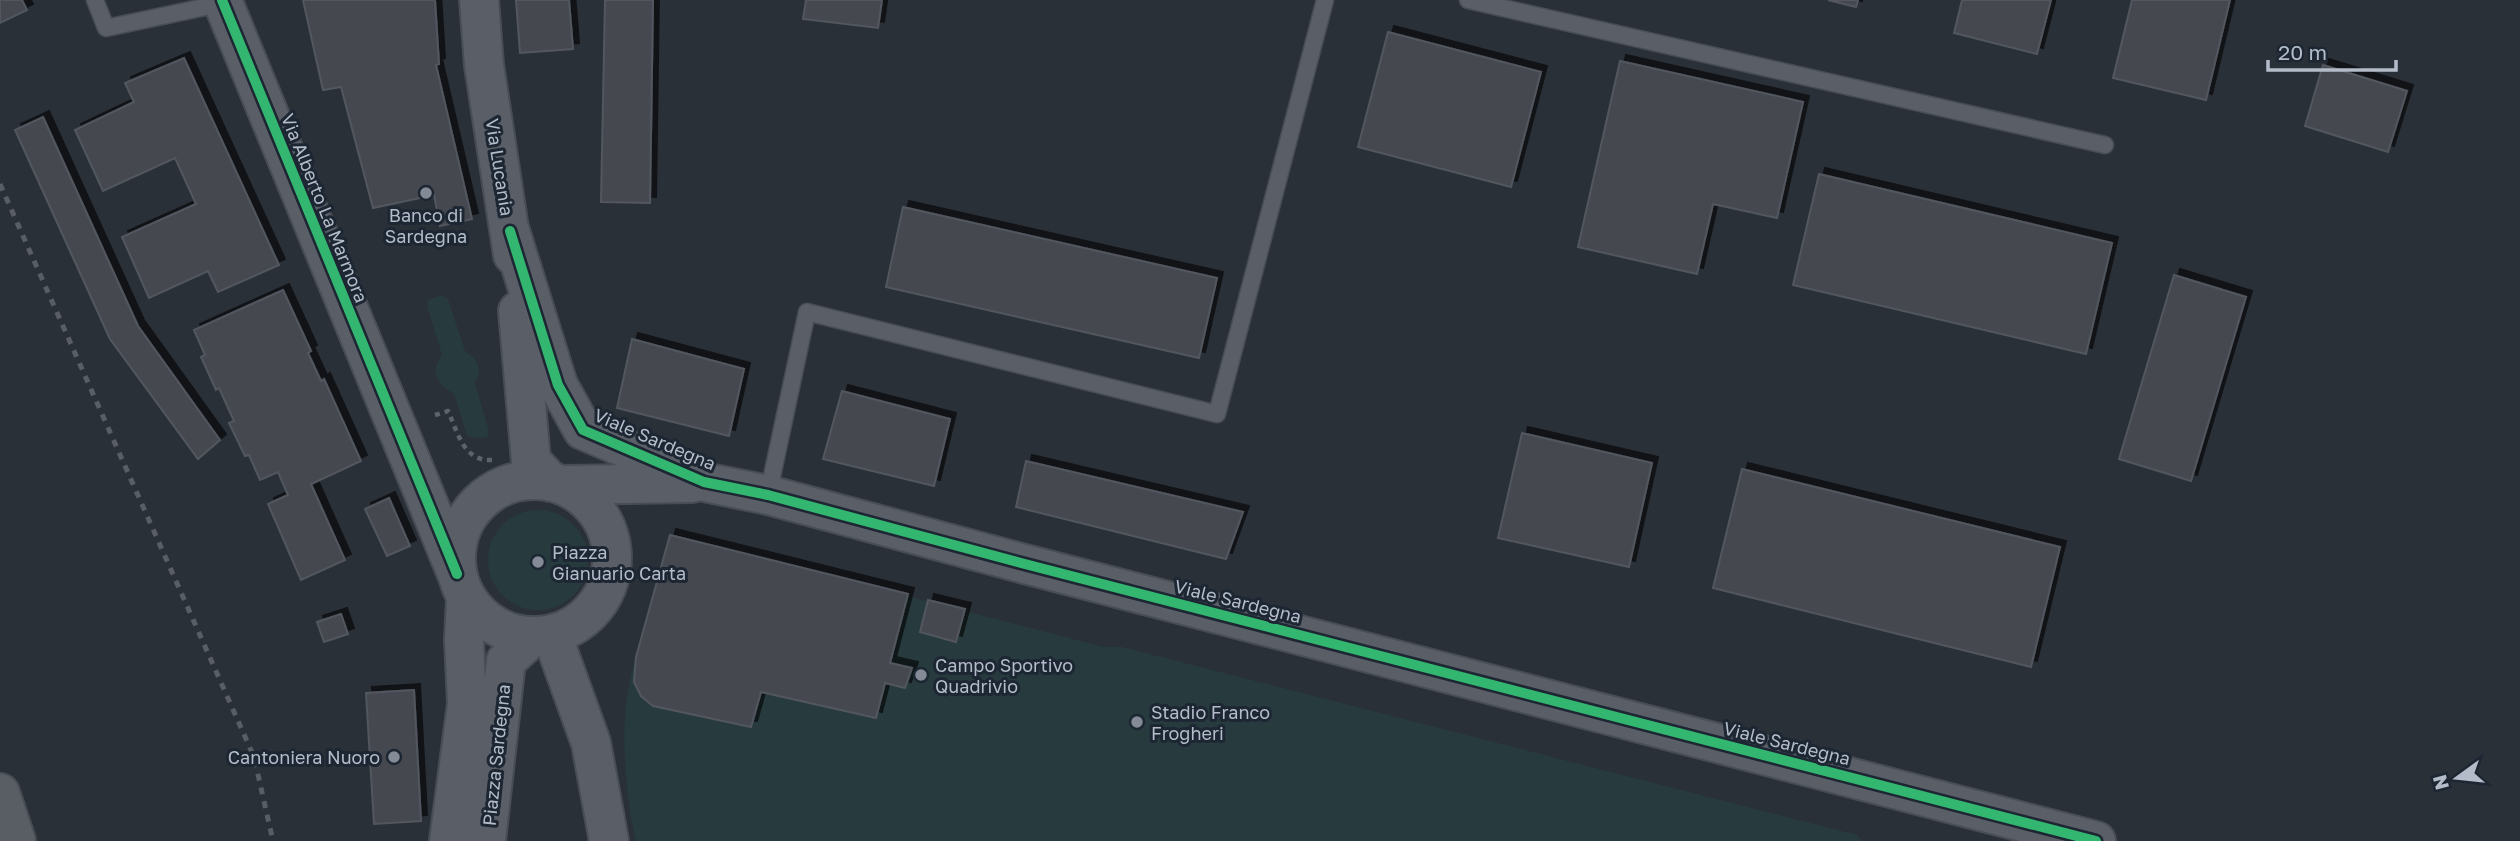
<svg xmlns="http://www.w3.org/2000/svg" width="2520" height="841" font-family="'Golos Text',sans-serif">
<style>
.green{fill:#273a3e}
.building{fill:#444950;stroke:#52575f;stroke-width:2;filter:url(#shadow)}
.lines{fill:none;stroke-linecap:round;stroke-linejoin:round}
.service-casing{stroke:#484c53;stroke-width:19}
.tertiary-casing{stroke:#484c53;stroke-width:42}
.secondary-casing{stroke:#484c53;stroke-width:42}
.path{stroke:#5d636a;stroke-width:4.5;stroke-dasharray:5 5;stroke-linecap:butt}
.service{stroke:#5a5e66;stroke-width:16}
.tertiary{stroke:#5a5e66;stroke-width:38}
.secondary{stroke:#595d64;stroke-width:38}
.rail{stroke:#595d64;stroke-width:5;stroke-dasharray:7 7;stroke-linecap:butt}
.cycleway-casing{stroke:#1d2633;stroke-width:15}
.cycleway{stroke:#33b770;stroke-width:10}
.poi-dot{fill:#848b96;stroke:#1d2633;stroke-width:2.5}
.labels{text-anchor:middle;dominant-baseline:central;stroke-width:6;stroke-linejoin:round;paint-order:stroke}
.street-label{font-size:18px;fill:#b4bcc9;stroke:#1d2633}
.poi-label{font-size:18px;fill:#b4bcc9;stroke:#1d2633;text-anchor:start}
</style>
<defs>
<filter id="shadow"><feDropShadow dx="6" dy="-6" stdDeviation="0" flood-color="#0009"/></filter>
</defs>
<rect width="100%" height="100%" fill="#2a3038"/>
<g class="green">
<path d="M442,295L448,299L465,351L474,358L478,365L479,374L475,383L489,432L487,437L473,438L467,436L454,393C436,386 430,370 442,355L428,309V300Z"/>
<circle cx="538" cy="560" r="50"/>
<path d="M670,535L1104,647H1122L1857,835L1862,841H636C626,802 620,731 628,691C638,639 656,587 670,535Z"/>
</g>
<g class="building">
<path d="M0,0H22L27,10L0,23Z"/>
<path d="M303,0H435L439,64L436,65L472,219L440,226L434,195L373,208L341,87L323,90Z"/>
<path d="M516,0H569L573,49L520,53Z"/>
<path d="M605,0H653L650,203L601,202Z"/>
<path d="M806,0H882L878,28L803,19Z"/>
<path d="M1828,0H1858L1856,7Z"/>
<path d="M1962,0H2051L2037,54L1954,33Z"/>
<path d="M2132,0H2230L2206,100L2113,78Z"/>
<path d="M1388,32L1541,72L1511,187L1358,147Z"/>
<path d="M184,58L279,265L218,292L208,271L149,298L122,237L196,204L175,158L103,191L75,130L134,102L125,83Z"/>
<path d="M1620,61L1803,102L1777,218L1713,204L1697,274L1578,247Z"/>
<path d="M2323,65L2407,91L2388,152L2305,126Z"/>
<path d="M43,117L138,326L220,440L198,459L110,339L15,130Z"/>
<path d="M1819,174L2112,243L2086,354L1793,285Z"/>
<path d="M903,207L1217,278L1199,358L886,287Z"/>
<path d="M2174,275L2246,297L2191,481L2119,459Z"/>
<path d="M283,290L311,351L308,353L321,381L324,379L361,461L311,484L345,560L301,580L268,504L288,495L278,472L260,480L249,455L245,456L229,423L234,421L219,388L216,390L201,357L205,355L194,330Z"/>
<path d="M632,339L744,369L729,436L617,408Z"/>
<path d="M842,391L950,419L934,486L823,459Z"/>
<path d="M1522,433L1652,463L1629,567L1498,538Z"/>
<path d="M1026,461L1243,512L1226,559L1016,507Z"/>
<path d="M1742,469L2060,547L2031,667L1713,588Z"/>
<path d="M389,498L410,546L387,556L365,509Z"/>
<path d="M670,535L908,594L890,663L912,668L905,688L885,683L876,718L761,692L751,727L653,706L641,696L634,682L636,657Z"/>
<path d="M928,600L965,609L956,642L920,632Z"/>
<path d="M341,614L348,634L324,642L317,622Z"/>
<path d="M414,690L421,821L374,824L366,693Z"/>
</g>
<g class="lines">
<g class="service-casing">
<g id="service">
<path d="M95,0L106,28L224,3"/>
<path d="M1468,0L2105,145"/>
<path d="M768,495L807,312L1217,414L1325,0"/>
</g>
</g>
<g class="tertiary-casing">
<g id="tertiary">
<path d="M222,0L457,574"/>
<path d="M479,0L484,65L513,255"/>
<path d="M510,231L558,385L583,430L704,482L768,495L1021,563L2096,841"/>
<path d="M518,311L531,461L551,482"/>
<circle cx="534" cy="558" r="78"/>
<path d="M563,485L692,483"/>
<path d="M552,635L591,743L609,841"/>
<path d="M449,841L467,704L464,640L466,598"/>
<path d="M486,841L506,661L532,637"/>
</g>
</g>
<g class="secondary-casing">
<path id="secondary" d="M0,793L16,841"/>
</g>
<path class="path" d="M435,415L448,411C458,433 464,462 492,460"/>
<use href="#service" class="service"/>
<use href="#tertiary" class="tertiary"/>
<use href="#secondary" class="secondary"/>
<path class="rail" d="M0,184L254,757L273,841"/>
<g class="cycleway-casing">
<g id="cycleway">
<path d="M222,0L457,574"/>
<path d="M510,231L558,385L583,430L704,482L768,495L1021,563L2096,841"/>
</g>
</g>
<use href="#cycleway" class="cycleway"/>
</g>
<g class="poi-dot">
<circle cx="426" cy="193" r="7"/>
<circle cx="538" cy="562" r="7"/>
<circle cx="921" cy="675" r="7"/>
<circle cx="1137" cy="722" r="7"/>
<circle cx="394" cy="757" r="7"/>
</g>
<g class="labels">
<g class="street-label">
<text transform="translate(500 167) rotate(81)">Via Lucania</text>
<text transform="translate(325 208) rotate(68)">Via Alberto La Marmora</text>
<text transform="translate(655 439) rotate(23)">Viale Sardegna</text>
<text transform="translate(1238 601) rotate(14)">Viale Sardegna</text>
<text transform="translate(1787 743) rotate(14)">Viale Sardegna</text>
<text transform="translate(496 755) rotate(-84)">Piazza Sardegna</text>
</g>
<g class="poi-label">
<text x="426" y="215" text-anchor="middle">Banco di<tspan x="426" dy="21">Sardegna</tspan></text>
<text x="552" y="552">Piazza<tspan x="552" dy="21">Gianuario Carta</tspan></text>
<text x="935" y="665">Campo Sportivo<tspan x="935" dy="21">Quadrivio</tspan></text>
<text x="1151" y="712">Stadio Franco<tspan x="1151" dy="21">Frogheri</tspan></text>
<text x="380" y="757" text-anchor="end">Cantoniera Nuoro</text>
</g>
</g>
<g transform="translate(2457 778) rotate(255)" stroke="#1d2633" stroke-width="5" paint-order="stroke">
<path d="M0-5L12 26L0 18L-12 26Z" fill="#b4bcc9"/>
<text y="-10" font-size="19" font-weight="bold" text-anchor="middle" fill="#b4bcc9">N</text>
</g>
<path d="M2268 60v10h128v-10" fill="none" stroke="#b4bcc9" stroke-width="3.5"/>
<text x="2278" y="60" font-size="21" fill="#b4bcc9" stroke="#1d2633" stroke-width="5" paint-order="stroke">20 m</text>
</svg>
